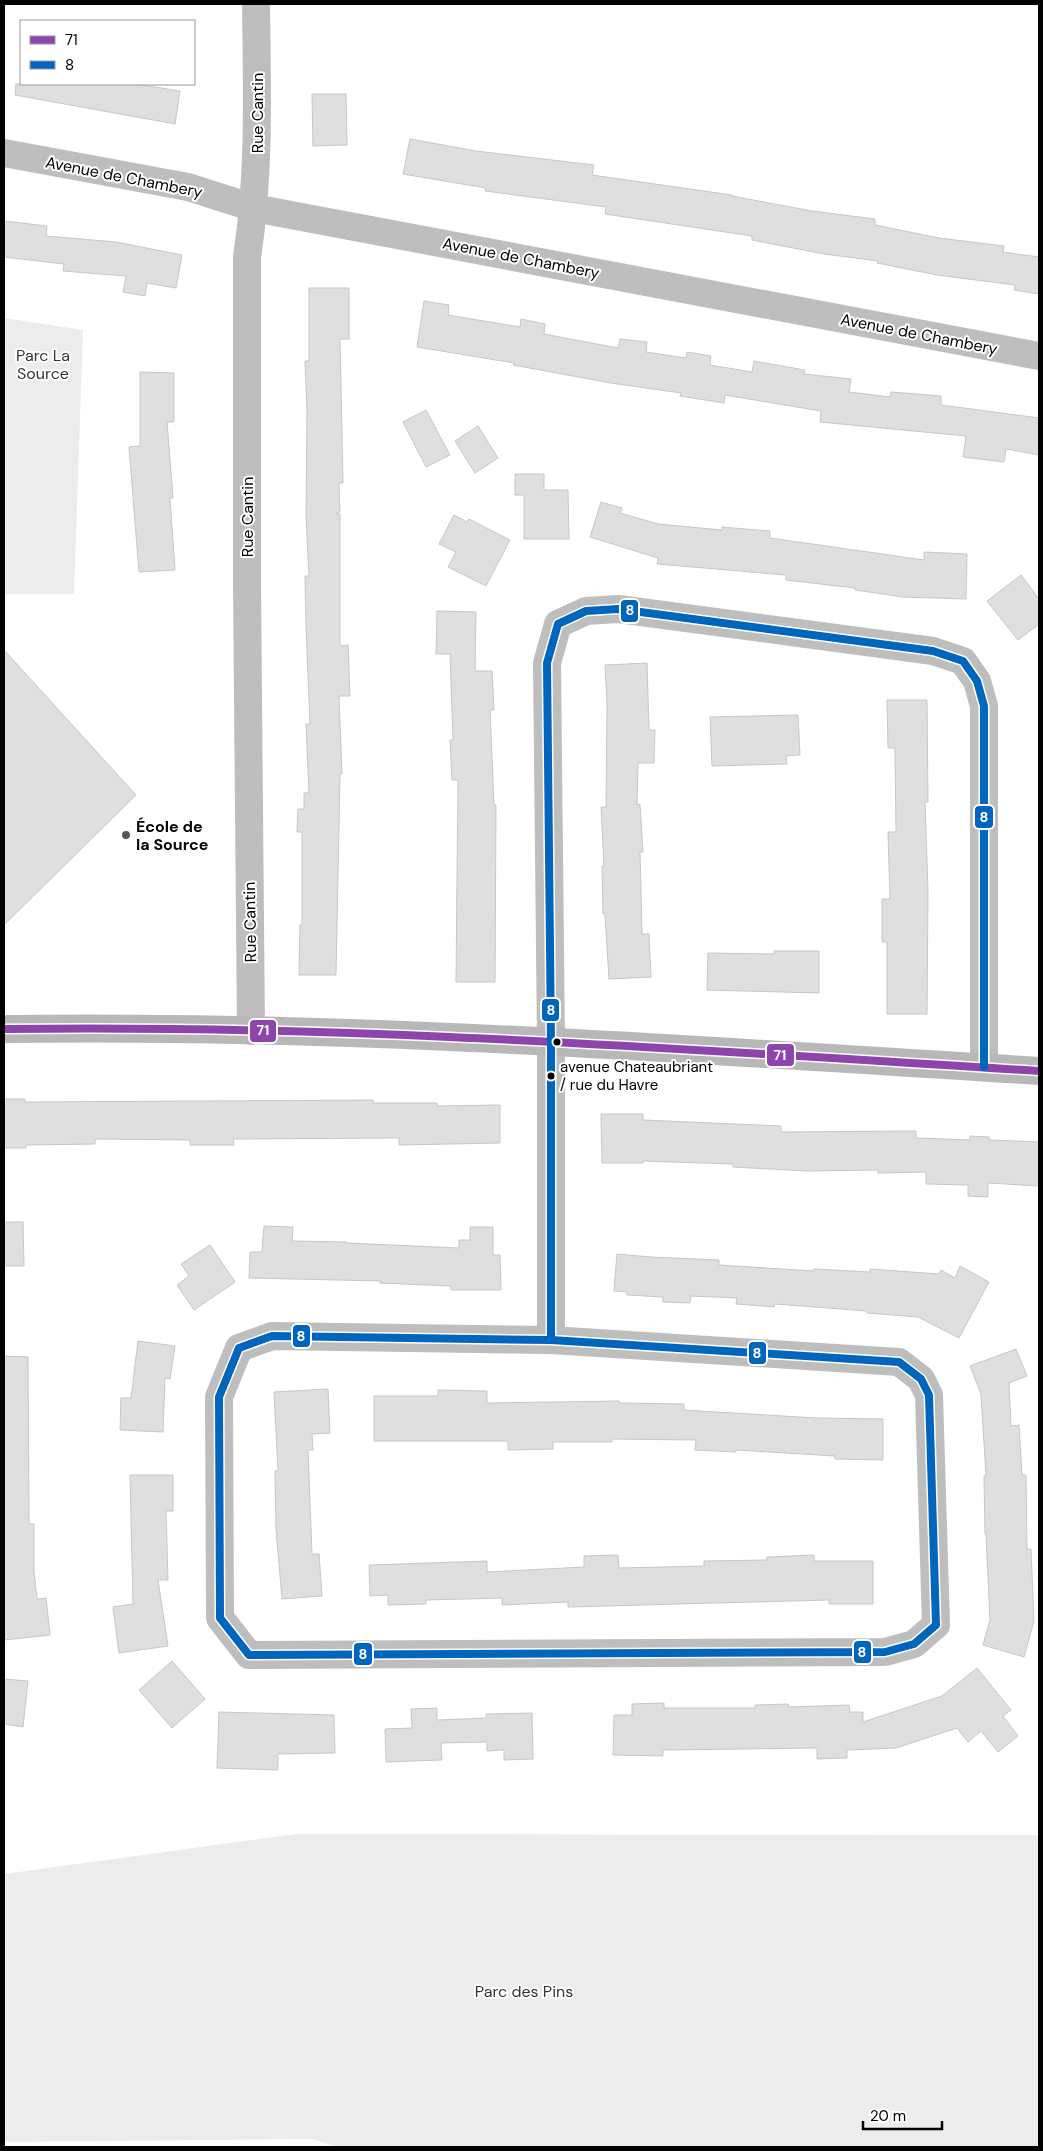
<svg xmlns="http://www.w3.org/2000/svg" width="1043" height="2151" font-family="'DM Sans',sans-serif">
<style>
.green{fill:#ececec}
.building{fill:#dfdfdf;stroke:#c7c7c7}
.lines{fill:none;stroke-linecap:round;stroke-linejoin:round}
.street{stroke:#bebebe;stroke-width:28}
.secondary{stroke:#b8b8b8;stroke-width:28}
.bus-1-casing{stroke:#fff;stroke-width:11}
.bus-2-casing{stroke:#fff;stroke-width:11}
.bus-1{stroke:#8e44ad;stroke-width:8}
.bus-2{stroke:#0065bd;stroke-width:8}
.poi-dot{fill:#595959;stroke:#fff;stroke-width:2}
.bus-dot{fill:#000;stroke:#fff;stroke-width:2}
.labels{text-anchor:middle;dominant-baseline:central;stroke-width:4;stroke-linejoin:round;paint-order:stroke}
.bus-label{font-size:15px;fill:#000;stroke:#fff;text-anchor:start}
.street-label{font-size:16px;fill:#000;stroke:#fff}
.park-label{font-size:16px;fill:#333;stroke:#fff}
.poi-label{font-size:16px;font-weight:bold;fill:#000;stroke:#fff;text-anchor:start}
.line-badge{stroke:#fff;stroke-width:2}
.badge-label{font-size:14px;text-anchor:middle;font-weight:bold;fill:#fff}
</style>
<rect width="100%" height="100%" fill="#fff"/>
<g class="green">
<path d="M4,318L83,330L74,594H4Z"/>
<path d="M296,1834L1039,1835V2147H337L312,2139L4,2142V1874Z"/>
</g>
<g class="building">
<path d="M16,84H136L180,91L175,124L15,95Z"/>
<path d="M312,94H346L347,145L313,146Z"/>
<path d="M410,139L476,151L594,165L592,175L732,195V196L812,211L875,219V225L939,238L1004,246L1003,252L1039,257V294L1014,290L1015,285L937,275L877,263L878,261L824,254L752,240V236L605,214L606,207L485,191L486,188L403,174Z"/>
<path d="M4,221L47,226L46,236L116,242L182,255L176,288L147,283L145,296L123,292L126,276L63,271L64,264L4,257Z"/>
<path d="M309,288H349V339H340L343,483H339L340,512L336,514H340V646L348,645L350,696H339L342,774L340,775L336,975H299L300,925H302V832H297L298,809H304V793H309L306,724H310L306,626L305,576H309L306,516L307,412L305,361H309Z"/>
<path d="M424,301L449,305L448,315L520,327L521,319L545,324L544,334L618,348L620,339L647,342L646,352L686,358L687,352L711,356L710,365L752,372L754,361L805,370L804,374L851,379L849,392L890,397L891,392L941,396V405L1039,418V455L1006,449L1004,462L963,457L966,436L820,422L821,411L725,395L724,403L680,396L681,393L611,383L513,365L514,363L417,347Z"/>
<path d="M140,372L174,373V422H167L173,498H170L175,570L139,572L129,447L140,446Z"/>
<path d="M426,410L450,455L426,467L403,422Z"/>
<path d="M478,426L498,458L475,473L455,441Z"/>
<path d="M515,474H544V490H568L569,539H524V495H515Z"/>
<path d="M601,502L622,508L620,513L658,524L722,530V527L770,531V538L924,560V552L967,554L966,599L903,597L855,590V588L786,580V575L657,564L658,558L590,537Z"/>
<path d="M454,515L467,522L469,519L510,540L486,586L448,567L456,552L439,544Z"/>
<path d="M1021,575L1039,599V624L1018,640L987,601Z"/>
<path d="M437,611L476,612L475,671H492L494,710H490L494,805H496L495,982H456L458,780H452L450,740H453L450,654H436Z"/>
<path d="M4,650L136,795L4,925Z"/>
<path d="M647,663L649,730H655L654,763H638L637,805L640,804L643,852H640L642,934H649L651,977L609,979L605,914H603L602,866H604L601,807H606L607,703L605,665Z"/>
<path d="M887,700H927L928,802H925L928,890L927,1014H887V942H882V899H890L888,832H896L895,748H888Z"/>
<path d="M798,715L800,755L786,756L787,764L712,766L710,717Z"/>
<path d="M774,951H819V993L707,990L708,953L774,954Z"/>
<path d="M4,1099H25V1102L373,1100V1103H437V1106L500,1105V1143L399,1145V1138L233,1139L234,1145H190V1140L95,1139V1144L26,1145V1148H4Z"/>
<path d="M601,1114H643V1120L781,1126V1132L916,1131V1138L970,1140V1136L989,1137V1140L1039,1142V1186L988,1183V1197L968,1196V1185L926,1184V1172L878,1173V1170L807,1171L733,1167V1164L643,1161V1163H602Z"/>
<path d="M4,1222H23L24,1266H4Z"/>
<path d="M264,1226L293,1227L292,1241L347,1242V1243L459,1248V1240H470V1227H493V1255H500L501,1290H451V1286L380,1283V1281L249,1278L250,1252H262Z"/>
<path d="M210,1245L235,1282L194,1310L177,1285L189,1276L181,1264Z"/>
<path d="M617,1254L651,1257L719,1260V1265L814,1271V1269L870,1272V1269L939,1274L941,1270L955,1278L960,1266L989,1282L959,1338L918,1317L867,1313V1311L775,1304L774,1307L736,1304L737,1298L691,1296L690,1303L663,1302V1297L627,1295V1292L614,1291Z"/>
<path d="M138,1341L175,1346L170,1379L165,1378L163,1432L120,1430L121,1398H131Z"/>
<path d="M1016,1349L1027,1376L1009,1383L1011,1426L1019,1425L1022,1475H1026L1027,1549H1031L1034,1621L1024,1657L983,1645L990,1620L986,1534H985L984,1476H986L981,1394L970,1366Z"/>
<path d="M4,1356L28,1357L29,1524H34V1572L37,1599L46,1598L50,1635L4,1640Z"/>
<path d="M328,1389L330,1433L312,1434L313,1450H308L312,1554H319L322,1596L282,1599L276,1529L275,1471H278L274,1392Z"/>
<path d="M438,1390L487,1391V1403L619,1401L620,1403L684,1404V1410L816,1418L883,1419V1460L835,1459V1456L736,1450V1452L695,1450L696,1440L612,1439V1442H553V1449L508,1450V1441H374V1396H438Z"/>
<path d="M130,1475H173V1511H166L168,1580H158L168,1646L119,1653L113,1607L133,1604Z"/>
<path d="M618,1555L619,1568L704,1566V1561L767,1560V1557L814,1555V1561H873V1604H829V1600L568,1607V1602L502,1605V1598L426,1600V1604L388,1605V1595L370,1596L369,1565L487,1561V1572L584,1567V1556Z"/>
<path d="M172,1661L205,1699L172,1728L139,1690Z"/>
<path d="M977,1668L1011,1710L1003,1716L1018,1736L998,1752L981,1731L968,1742L957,1728L896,1748L847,1750V1758L817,1759V1748L663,1750V1756L613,1755L614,1715H632V1704L664,1703V1708H755V1705L788,1704L789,1707L849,1705L850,1712H863V1722L942,1696Z"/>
<path d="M4,1679L28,1681L23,1727L4,1724Z"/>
<path d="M437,1708V1720L486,1718V1714L532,1713L533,1759L504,1760V1750L487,1751V1742L441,1743L442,1760L386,1762L385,1729L412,1728L411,1709Z"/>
<path d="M219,1712L334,1715L335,1753L278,1754V1770L217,1768Z"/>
</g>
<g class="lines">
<g class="street">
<path d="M4,153L188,187L254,208L275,212L1039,356"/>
<path d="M251,1031L247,587V257C260,173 257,89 256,4"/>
<path d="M551,1340L272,1336L239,1348L219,1397L220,1618L249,1655L885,1652L914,1644L936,1625L929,1395L921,1379L899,1362L551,1340V1042L547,663L558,624L586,611L618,609L933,651L963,661L977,681L984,706V1067"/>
</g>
<path class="secondary" d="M4,1029C349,1024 694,1050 1039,1071"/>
<g class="bus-1-casing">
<path id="bus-1" d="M4,1029C349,1024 694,1050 1039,1071"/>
</g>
<g class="bus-2-casing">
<path id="bus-2" d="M551,1340L272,1336L239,1348L219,1397L220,1618L249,1655L885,1652L914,1644L936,1625L929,1395L921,1379L899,1362L551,1340V1042L547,663L558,624L586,611L618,609L933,651L963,661L977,681L984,706V1067"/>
</g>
<use href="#bus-1" class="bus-1"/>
<use href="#bus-2" class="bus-2"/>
</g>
<circle class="poi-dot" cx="126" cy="835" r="5"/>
<g class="bus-dot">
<circle cx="557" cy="1042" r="4.5"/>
<circle cx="551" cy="1076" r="4.5"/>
</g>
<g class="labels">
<g class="bus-label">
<text x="560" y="1067">avenue Chateaubriant<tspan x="560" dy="18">/ rue du Havre</tspan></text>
</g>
<g class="street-label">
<text transform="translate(257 113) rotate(-90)">Rue Cantin</text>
<text transform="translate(124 177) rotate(11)">Avenue de Chambery</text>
<text transform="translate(521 258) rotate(11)">Avenue de Chambery</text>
<text transform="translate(919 334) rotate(11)">Avenue de Chambery</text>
<text transform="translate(247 517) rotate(-90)">Rue Cantin</text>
<text transform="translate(250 922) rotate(-91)">Rue Cantin</text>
</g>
<g class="park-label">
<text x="43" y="355">Parc La<tspan x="43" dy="18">Source</tspan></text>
<text x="524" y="1991">Parc des Pins</text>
</g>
<g class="poi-label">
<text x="136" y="826">École de<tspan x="136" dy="18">la Source</tspan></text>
</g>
</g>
<g class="line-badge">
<rect x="620" y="599" width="19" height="24" rx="5" fill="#0065bd"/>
<rect x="974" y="805" width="20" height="24" rx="5" fill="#0065bd"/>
<rect x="541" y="998" width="19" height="24" rx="5" fill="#0065bd"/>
<rect x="249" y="1019" width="28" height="24" rx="5" fill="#8e44ad"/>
<rect x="766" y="1043" width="29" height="24" rx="5" fill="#8e44ad"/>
<rect x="292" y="1324" width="19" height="24" rx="5" fill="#0065bd"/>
<rect x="748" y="1341" width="19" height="24" rx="5" fill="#0065bd"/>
<rect x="853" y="1640" width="19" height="24" rx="5" fill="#0065bd"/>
<rect x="353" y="1642" width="20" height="24" rx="5" fill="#0065bd"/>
</g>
<g class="badge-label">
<text x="630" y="615">8</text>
<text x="984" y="822">8</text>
<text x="551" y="1015">8</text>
<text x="263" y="1035">71</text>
<text x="780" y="1060">71</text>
<text x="301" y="1341">8</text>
<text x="757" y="1358">8</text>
<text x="862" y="1657">8</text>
<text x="363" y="1659">8</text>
</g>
<rect width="1043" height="2151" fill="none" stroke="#000000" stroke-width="10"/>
<rect x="20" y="20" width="175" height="65" fill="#ffffff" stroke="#999999"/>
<rect x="30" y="36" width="25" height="8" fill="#8e44ad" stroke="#999999"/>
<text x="65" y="45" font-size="15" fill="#000000">71</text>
<rect x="30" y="61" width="25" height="8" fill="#0065bd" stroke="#999999"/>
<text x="65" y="70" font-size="15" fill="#000000">8</text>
<path d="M863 2121v8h79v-8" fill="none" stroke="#000000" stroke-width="2.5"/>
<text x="870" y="2121" font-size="15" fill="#000000" stroke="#ffffff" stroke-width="4" paint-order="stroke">20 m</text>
</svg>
